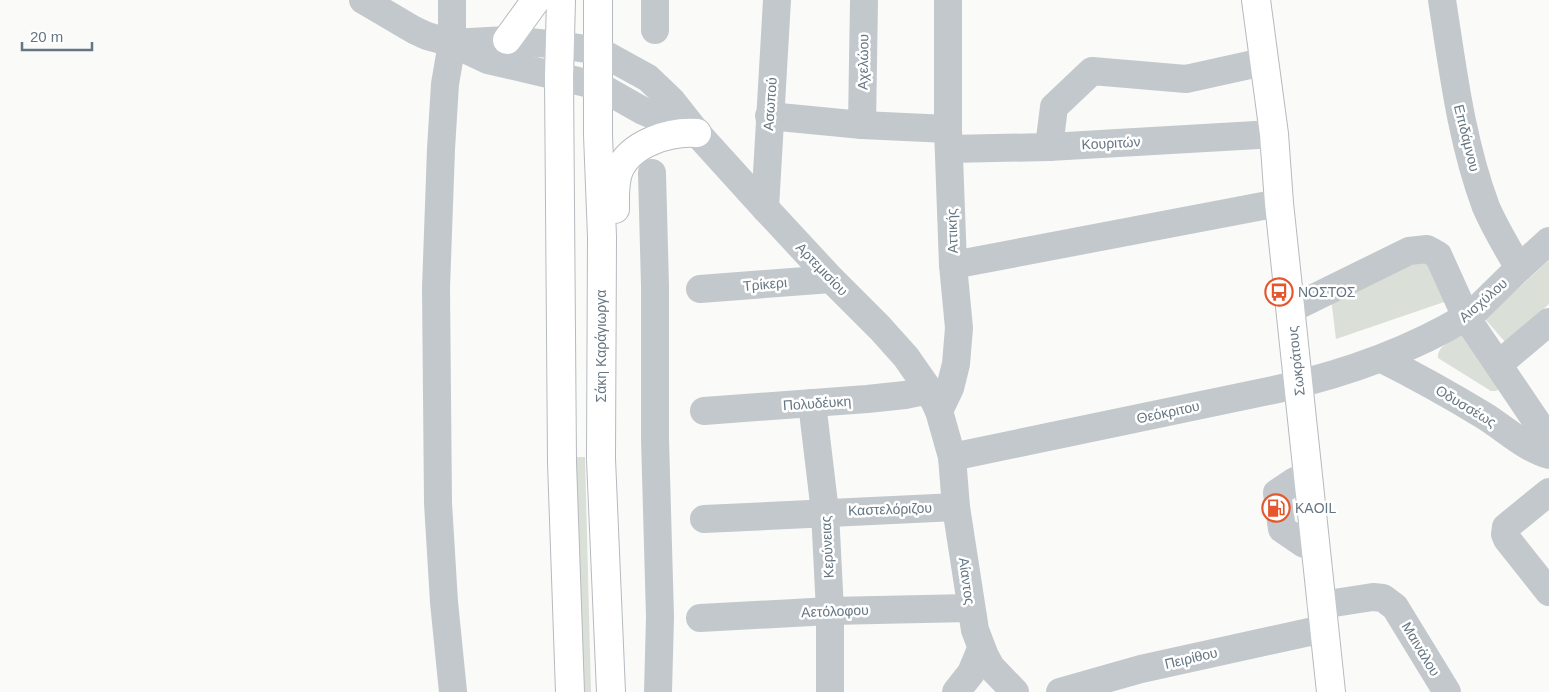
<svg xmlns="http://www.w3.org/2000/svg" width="1549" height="692" font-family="Arial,sans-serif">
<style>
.green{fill:#dadfd7}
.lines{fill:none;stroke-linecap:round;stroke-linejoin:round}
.major-casing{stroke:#b5babe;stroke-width:30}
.minor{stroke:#c3c8cc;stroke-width:28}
.major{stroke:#fff;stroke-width:28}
.labels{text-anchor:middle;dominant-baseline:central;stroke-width:5;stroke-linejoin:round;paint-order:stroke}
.street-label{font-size:14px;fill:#657683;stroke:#fff}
.poi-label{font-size:14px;fill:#657683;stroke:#fff;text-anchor:start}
</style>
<rect width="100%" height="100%" fill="#fafaf8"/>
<g class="green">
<path d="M1410,259L1429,260L1450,300L1336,339L1331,298Z"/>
<path d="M1549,260V304L1506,343L1485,319Z"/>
<path d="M1461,336H1464L1499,389L1496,391H1491L1438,358C1437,346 1451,341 1461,336Z"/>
<path d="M576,457H585L591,692H582Z"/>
</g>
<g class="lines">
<g class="major-casing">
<g id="major">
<path d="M561,0L559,77L562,462L570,692"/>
<path d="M598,0V135L602,237L601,459L611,692"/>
<path d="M1256,0L1274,134L1279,203L1331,692"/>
<path d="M507,40L536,0"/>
<path d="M615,209C615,196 614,182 619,170C631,143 670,131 697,133"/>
</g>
</g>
<g class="minor">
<path d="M363,0L414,30L427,36L452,43L488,60L599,86L643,111L695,132"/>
<path d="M452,0V43L445,84L441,149L436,288L438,503L444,602L453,692"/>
<path d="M655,0V30"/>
<path d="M948,0V129L953,265L959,328L956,364L950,388L939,411L952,457L956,507L975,630L985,656L991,667L1015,692"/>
<path d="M1442,0C1453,70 1461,140 1486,207C1495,228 1507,248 1519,268"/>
<path d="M452,43L507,40L560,45L599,51L648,78L671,100L697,133L765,208L831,279L880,328L906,357L929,390L939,411"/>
<path d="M769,116L862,125L948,129"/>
<path d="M862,125L864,0"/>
<path d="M1049,147L1054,107L1092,71L1186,79L1263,62"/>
<path d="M949,149L1049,147L1274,134"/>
<path d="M652,173L655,286V439L660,617L658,692"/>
<path d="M765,208L777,0"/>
<path d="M953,265L1279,203"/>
<path d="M700,289L831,279"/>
<path d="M1291,309L1409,251L1427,249L1438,255L1466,317L1549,440"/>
<path d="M1382,359C1416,376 1450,395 1483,415C1503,427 1526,449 1549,455"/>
<path d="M1499,364L1549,322"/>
<path d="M812,403L825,512L830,611V692"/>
<path d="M704,411L867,399L905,395L929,390"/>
<path d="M952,457L1278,389C1343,374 1408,352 1466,317L1477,309L1519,268L1549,241"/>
<path d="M1295,481L1277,493L1282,529L1304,544"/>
<path d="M1549,492L1506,527L1505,534L1507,539L1549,592"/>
<path d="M704,519L956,507"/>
<path d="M1321,605L1373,597L1383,598L1395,607L1447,692"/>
<path d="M700,618L830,611L970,608"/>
<path d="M956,692L971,673L981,649"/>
<path d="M1060,692L1141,669L1323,629"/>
</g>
<use href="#major" class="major"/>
</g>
<defs>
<g id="bus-ring" transform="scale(1.4375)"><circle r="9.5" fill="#fff" stroke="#e4572e" stroke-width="1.5"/><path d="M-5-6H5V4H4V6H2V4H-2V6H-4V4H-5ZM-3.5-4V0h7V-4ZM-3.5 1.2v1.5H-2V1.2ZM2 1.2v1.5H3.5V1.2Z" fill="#e4572e"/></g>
<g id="fuel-ring" transform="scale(1.4375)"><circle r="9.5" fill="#fff" stroke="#e4572e" stroke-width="1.5"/><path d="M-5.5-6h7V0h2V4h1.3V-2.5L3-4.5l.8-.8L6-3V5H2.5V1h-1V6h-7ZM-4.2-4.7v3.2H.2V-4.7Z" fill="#e4572e"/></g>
</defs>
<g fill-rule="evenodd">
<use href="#bus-ring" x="1279" y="292"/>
<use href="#fuel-ring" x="1276" y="508"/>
</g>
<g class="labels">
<g class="street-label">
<text transform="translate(863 62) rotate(-89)">Αχελώου</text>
<text transform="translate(770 104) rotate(-86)">Ασωπού</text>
<text transform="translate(1467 138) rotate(76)">Επιδάμνου</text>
<text transform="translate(1111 143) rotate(-3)">Κουριτών</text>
<text transform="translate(952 231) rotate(-92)">Αττικής</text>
<text transform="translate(822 269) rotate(46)">Αρτεμισίου</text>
<text transform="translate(765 284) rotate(-5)">Τρίκερι</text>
<text transform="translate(1483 300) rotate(-41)">Αισχύλου</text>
<text transform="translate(601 346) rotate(-90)">Σάκη Καράγιωργα</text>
<text transform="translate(1296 361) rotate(-96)">Σωκράτους</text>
<text transform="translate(817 403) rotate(-4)">Πολυδέυκη</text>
<text transform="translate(1466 406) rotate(31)">Οδυσσέως</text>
<text transform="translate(1168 412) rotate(-12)">Θεόκριτου</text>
<text transform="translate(890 509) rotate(-2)">Καστελόριζου</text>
<text transform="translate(827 547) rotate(-93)">Κερύνειας</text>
<text transform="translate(967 581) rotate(82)">Αίαντoς</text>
<text transform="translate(835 611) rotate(-2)">Αετόλοφου</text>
<text transform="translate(1421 649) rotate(59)">Μαινάλου</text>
<text transform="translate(1191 658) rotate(-13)">Πειρίθου</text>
</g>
<g class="poi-label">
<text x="1298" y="292">ΝΟΣΤΟΣ</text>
<text x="1295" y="508">KAOIL</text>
</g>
</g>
<path d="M22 42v8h70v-8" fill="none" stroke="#657683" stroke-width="2.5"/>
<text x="30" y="42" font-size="15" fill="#657683" stroke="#ffffff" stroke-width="4" paint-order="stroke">20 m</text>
</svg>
